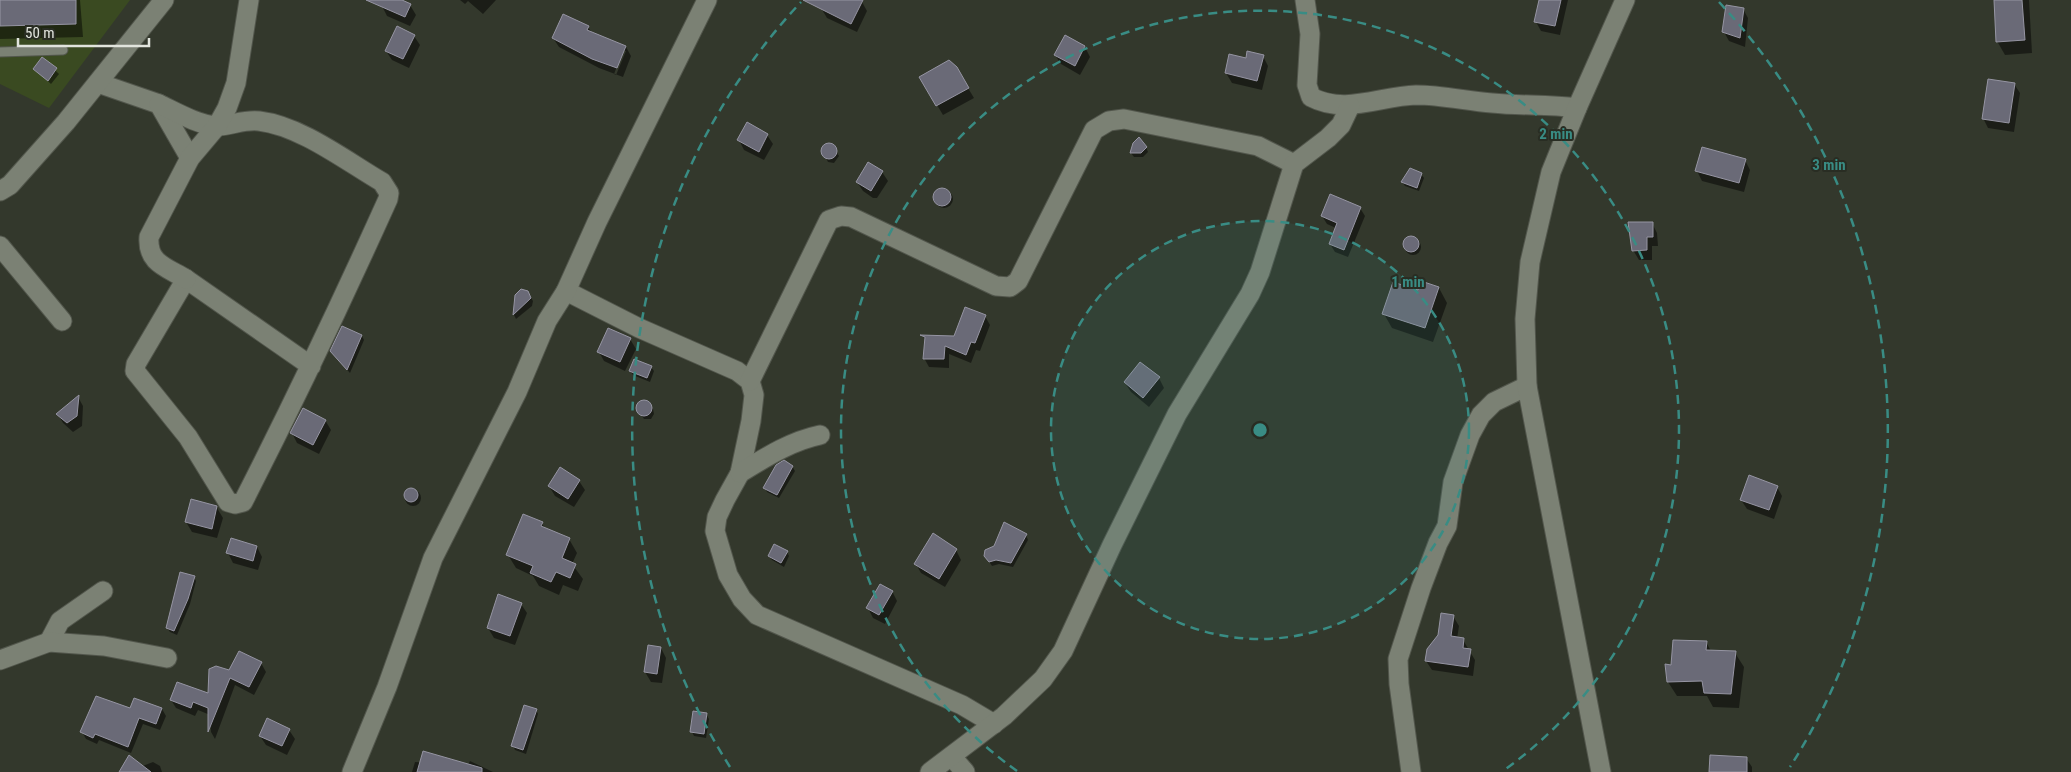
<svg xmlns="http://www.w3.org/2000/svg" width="2071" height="772" font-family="'Roboto Condensed',sans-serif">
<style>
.green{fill:#3a4a21}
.shadow{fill:#0007;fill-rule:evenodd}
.building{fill:#6a6a77;stroke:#9695a3}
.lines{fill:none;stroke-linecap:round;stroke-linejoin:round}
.lane-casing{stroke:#52564c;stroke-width:11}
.street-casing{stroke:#52564c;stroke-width:21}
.lane{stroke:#7b8174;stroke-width:9}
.street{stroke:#7b8174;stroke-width:19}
.ring{fill:none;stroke:#398c84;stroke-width:2.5;stroke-dasharray:9 6}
.centre{fill:#398c84;stroke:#292d23;stroke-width:2.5}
.ring-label{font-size:15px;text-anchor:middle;font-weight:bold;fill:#398c84;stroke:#292d23;stroke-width:4;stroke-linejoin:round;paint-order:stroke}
</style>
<rect width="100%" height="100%" fill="#33382c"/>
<path class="green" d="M0,0H130L49,108L0,84Z"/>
<g class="shadow">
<path d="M0,0H80L83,37L0,39Z"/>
<path d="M385,0H399L410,5L416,15L410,26L387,16L382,6Z"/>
<path d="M460,0H496L483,14L468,1L465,4Z"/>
<path d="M825,0L862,2L867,11L857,32L827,18L821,8Z"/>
<path d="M1541,0H1568L1560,35L1541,31L1536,22Z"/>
<path d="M1995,0H2029L2032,53L2005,55L1997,41Z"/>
<path d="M1743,9L1748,18L1745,47L1729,41L1724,32Z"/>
<path d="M588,27L592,33L626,47L631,56L623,77L599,68L559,47L553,38ZM623,51H626L616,75L614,74Z"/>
<path d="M414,36L420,45L409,68L392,60L386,51Z"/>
<path d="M1065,37L1085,47L1090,57L1080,75L1061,64L1055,55Z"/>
<path d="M1263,56L1268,66L1262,90L1232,83L1226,73L1247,60Z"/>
<path d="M43,59L59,74L51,84L35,69Z"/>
<path d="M956,68L974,98L943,115L921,78Z"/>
<path d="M2014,84L2020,93L2014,132L1988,128L1983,118Z"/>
<path d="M767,135L773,144L764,160L744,150L739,140Z"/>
<path d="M824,146H833L839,156L834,163L828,162L822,150Z"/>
<path d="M1146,147L1148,152L1143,157H1134L1131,153Z"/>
<path d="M1745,160L1750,170L1744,192L1702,181L1697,171Z"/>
<path d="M882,172L888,181L877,198H873L863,191L857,182Z"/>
<path d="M1421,174L1424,178L1419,191L1405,186L1402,182Z"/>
<circle cx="944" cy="199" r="9"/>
<path d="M1360,208L1365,216L1348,257L1335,252L1330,244L1336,228L1327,224L1322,216Z"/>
<path d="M1652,223L1657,233L1658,246H1652V260H1639L1633,250Z"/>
<circle cx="1413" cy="247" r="8"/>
<path d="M1422,283L1439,288L1447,303L1433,342L1392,328L1384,314L1419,292Z"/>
<path d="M516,295L530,296L533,301L532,306L516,319L514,315Z"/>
<path d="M985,316L990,325L980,351L976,350L971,363L949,354V368L929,367L924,358L926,342L923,336L954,337Z"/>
<path d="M362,336L364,340L350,373L331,351Z"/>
<path d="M630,339L636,349L625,371L604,361L599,352Z"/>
<path d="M651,367L654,371L650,382L633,375L630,371Z"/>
<path d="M1159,378L1164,388L1149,407L1131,392L1125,383Z"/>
<path d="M78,397L83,406L82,426L73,432L63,423L58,414Z"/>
<path d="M645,400L653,409L654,414L651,419H644L638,410V406Z"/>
<path d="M325,420L331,430L319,454L297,443L292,433Z"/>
<path d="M792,466L795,471L779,498L767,492L765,488Z"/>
<path d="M579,481L585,490L574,507L555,496L549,486Z"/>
<path d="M1777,487L1782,496L1774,519L1747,509L1741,500Z"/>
<circle cx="413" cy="498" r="8"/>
<path d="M192,501L217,508L223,518L217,538L192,532L186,522Z"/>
<path d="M542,523L545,529L569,539L577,553L572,564L583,579L578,591L563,585L559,595L539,586L533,576L516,568L508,555Z"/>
<path d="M1026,535L1028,540L1013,567L999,564L992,566L988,560Z"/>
<path d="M257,547L262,557L258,570L233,563L228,553Z"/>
<path d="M956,550L961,560L945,587L921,573L916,564Z"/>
<path d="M787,552L789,556L784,567L772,560L769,556Z"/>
<path d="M194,577L196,581L190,604L177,635L170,632L167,628Z"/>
<path d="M892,591L897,601L885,624L873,618L868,608Z"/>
<path d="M521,604L527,613L515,645L494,638L488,628Z"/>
<path d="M1453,616L1459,626L1457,639L1463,640L1475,660L1473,676L1432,670L1426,661Z"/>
<path d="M1706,642L1711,651L1735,653L1744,667L1739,708L1713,707L1707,696H1677L1668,682L1672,667Z"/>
<path d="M661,648L666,658L662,683L651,682L645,672Z"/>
<path d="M261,663L266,672L254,695L235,685L215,739L211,732L210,715L198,710L195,716L176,708L171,700L210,695L230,671Z"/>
<path d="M162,709L166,716L160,730L143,724L131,753L99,740L97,744L86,739L82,732L131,710Z"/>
<path d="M536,710L538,714L526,754L515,750L513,746Z"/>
<path d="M706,714L709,719L706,738L694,736L692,732Z"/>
<path d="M289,730L295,739L287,755L266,745L260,736Z"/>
<path d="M1746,758L1752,767V772H1710Z"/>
<path d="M470,761L493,772H412L415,762L468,765Z"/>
<path d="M153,762L160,766L162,772H127Z"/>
</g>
<g class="building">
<path d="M0,0H76V24L0,26Z"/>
<path d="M366,0H402L411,4L405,17Z"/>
<path d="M803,0H863L851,24Z"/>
<path d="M1539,0H1561L1555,26L1534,22Z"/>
<path d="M1994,0H2022L2025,40L1996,42Z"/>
<path d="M1726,5L1744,8L1740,38L1722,32Z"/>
<path d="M563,14L589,26L587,30L626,46L617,68L592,59L552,38Z"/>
<path d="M397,26L415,35L403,59L385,51Z"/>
<path d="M1065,35L1085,46L1075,66L1054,55Z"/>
<path d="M1247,51L1264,55L1257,81L1225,73L1229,54L1246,58Z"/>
<path d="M42,57L57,68L48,81L33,69Z"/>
<path d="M949,60L957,67L969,88L936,106L919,77Z"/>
<path d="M1988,79L2015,83L2009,123L1982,119Z"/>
<path d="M747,122L768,134L759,152L737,140Z"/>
<path d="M1139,137L1147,147L1141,153H1130L1133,143Z"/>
<circle cx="829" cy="151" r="8"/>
<path d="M1702,147L1746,159L1739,183L1695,171Z"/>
<path d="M868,162L883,171L871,191L856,182Z"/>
<path d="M1410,168L1422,173L1417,188L1401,182Z"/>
<circle cx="942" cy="197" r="9"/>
<path d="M1330,194L1361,207L1344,250L1329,244L1337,223L1321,216Z"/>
<path d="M1628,222H1653V237H1647V250L1632,251Z"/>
<circle cx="1411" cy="244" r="8"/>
<path d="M1421,281L1439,287L1425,328L1382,314L1393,282L1418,290Z"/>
<path d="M521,289L528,291L531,298L513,315L515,295Z"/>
<path d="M965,307L986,315L975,343L971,342L966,355L945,346L944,359H923L925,337L920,335L954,336Z"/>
<path d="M342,326L362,335L347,370L330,351Z"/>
<path d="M608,328L631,338L620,362L597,352Z"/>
<path d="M634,359L652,366L647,378L629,371Z"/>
<path d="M1140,362L1160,377L1143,398L1124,382Z"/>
<path d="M79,395L77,416L67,423L56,414Z"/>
<circle cx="644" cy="408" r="8"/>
<path d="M303,408L326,420L313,445L290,433Z"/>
<path d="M784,460L793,466L777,495L763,488L776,465Z"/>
<path d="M560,467L580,480L568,499L548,486Z"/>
<path d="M1749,475L1778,486L1769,510L1740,500Z"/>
<circle cx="411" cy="495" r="7"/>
<path d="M191,499L217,506L212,529L185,522Z"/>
<path d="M523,514L543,522L541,526L570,538L562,558L576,564L570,578L556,572L551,582L530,573L533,566L506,555Z"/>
<path d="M1004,522L1027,534L1011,563L996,560L989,562L984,556L985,550L994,546Z"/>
<path d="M933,533L957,549L939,579L914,564Z"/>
<path d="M231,538L257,546L253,561L226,553Z"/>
<path d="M774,544L788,551L781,563L768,556Z"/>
<path d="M180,572L195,576L188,599L174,631L166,628Z"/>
<path d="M880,584L893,591L879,615L866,608Z"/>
<path d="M498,594L522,603L510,636L487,628Z"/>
<path d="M1441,613L1454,615L1451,636L1464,638L1463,648L1471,649L1468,667L1425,661L1427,649L1438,635Z"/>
<path d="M1673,640L1707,641L1706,650L1736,651L1731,694L1704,693L1702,681L1667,682L1665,664L1671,665Z"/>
<path d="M648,645L661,647L657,674L644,672Z"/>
<path d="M239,651L262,662L249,687L230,678L208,732V708L193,702L191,708L170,700L177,682L208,693L209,669L216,666L229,670Z"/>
<path d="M96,696L130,708L134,698L162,708L156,724L139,718L128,747L95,734L93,738L80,732Z"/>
<path d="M524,705L537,709L523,750L511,746Z"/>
<path d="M693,711L707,713L704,734L690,732Z"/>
<path d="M267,718L290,729L282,746L259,736Z"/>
<path d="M423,751L482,768V772H417Z"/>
<path d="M129,755L151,772H119Z"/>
<path d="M1710,755L1747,757V772H1709Z"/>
</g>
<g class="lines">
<g class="lane-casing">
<path id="lane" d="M0,52L63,50"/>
</g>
<g class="street-casing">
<g id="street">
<path d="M1305,0L1310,34L1307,85L1311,97C1345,115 1380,96 1416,95C1441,95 1467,101 1492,103C1521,106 1548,104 1577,108"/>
<path d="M98,83L159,104L190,158"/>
<path d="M159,104C176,112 198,125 217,126C231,126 244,119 259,121C301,126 346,161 382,182L389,193L388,199C342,301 294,402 243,502L235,504L228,502L188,437L135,371L136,364L186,279L311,366"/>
<path d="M0,191L10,185L66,122L164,0"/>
<path d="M0,246L62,321"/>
<path d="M186,279C166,267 147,263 149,237L190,158L217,126L227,108L236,83L249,0"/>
<path d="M566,291L639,328L737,371L750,381L754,395L751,421L740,473L725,500L717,517L715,531L728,575L742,599L757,615L962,705L994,724"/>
<path d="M750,381L829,220L841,216L851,217L996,286L1010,287L1018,281L1094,130L1109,121L1124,119L1258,146L1294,164"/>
<path d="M740,473C766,457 791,441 820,435"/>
<path d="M49,642L60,621L103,591"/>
<path d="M0,660L49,642L104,646L167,658"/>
<path d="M952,757L965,772"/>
<path d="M352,772L387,687L433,558L517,392L547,321L566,291L597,222L707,0"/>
<path d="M930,772L1004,716L1043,679L1063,651L1112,545L1177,414L1250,294L1260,272L1294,164L1328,138L1341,125L1350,106"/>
<path d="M1411,772L1399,684L1398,659L1421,588L1438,543L1447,526L1453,482L1470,435L1481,415L1494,402L1527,386"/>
<path d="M1601,772L1527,386L1525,319L1530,262L1551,172L1577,108L1625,0"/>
</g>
</g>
<use href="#lane" class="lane"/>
<use href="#street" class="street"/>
</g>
<circle cx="1260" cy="430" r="209" fill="#398c84" fill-opacity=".12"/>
<g class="ring">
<circle cx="1260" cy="430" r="209"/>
<path d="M1017 771A419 419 0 1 1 1503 771"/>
<path d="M730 767A628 628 0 0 1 801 2M1719 2A628 628 0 0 1 1790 767"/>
</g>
<circle cx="1260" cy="430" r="8" class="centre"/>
<g class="ring-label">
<text x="1556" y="139">2 min</text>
<text x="1829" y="170">3 min</text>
<text x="1408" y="287">1 min</text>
</g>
<path d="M18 38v8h131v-8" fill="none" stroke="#e1e4dd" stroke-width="2.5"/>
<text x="25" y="38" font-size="15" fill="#e1e4dd" stroke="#292d23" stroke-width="4" paint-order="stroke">50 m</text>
</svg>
